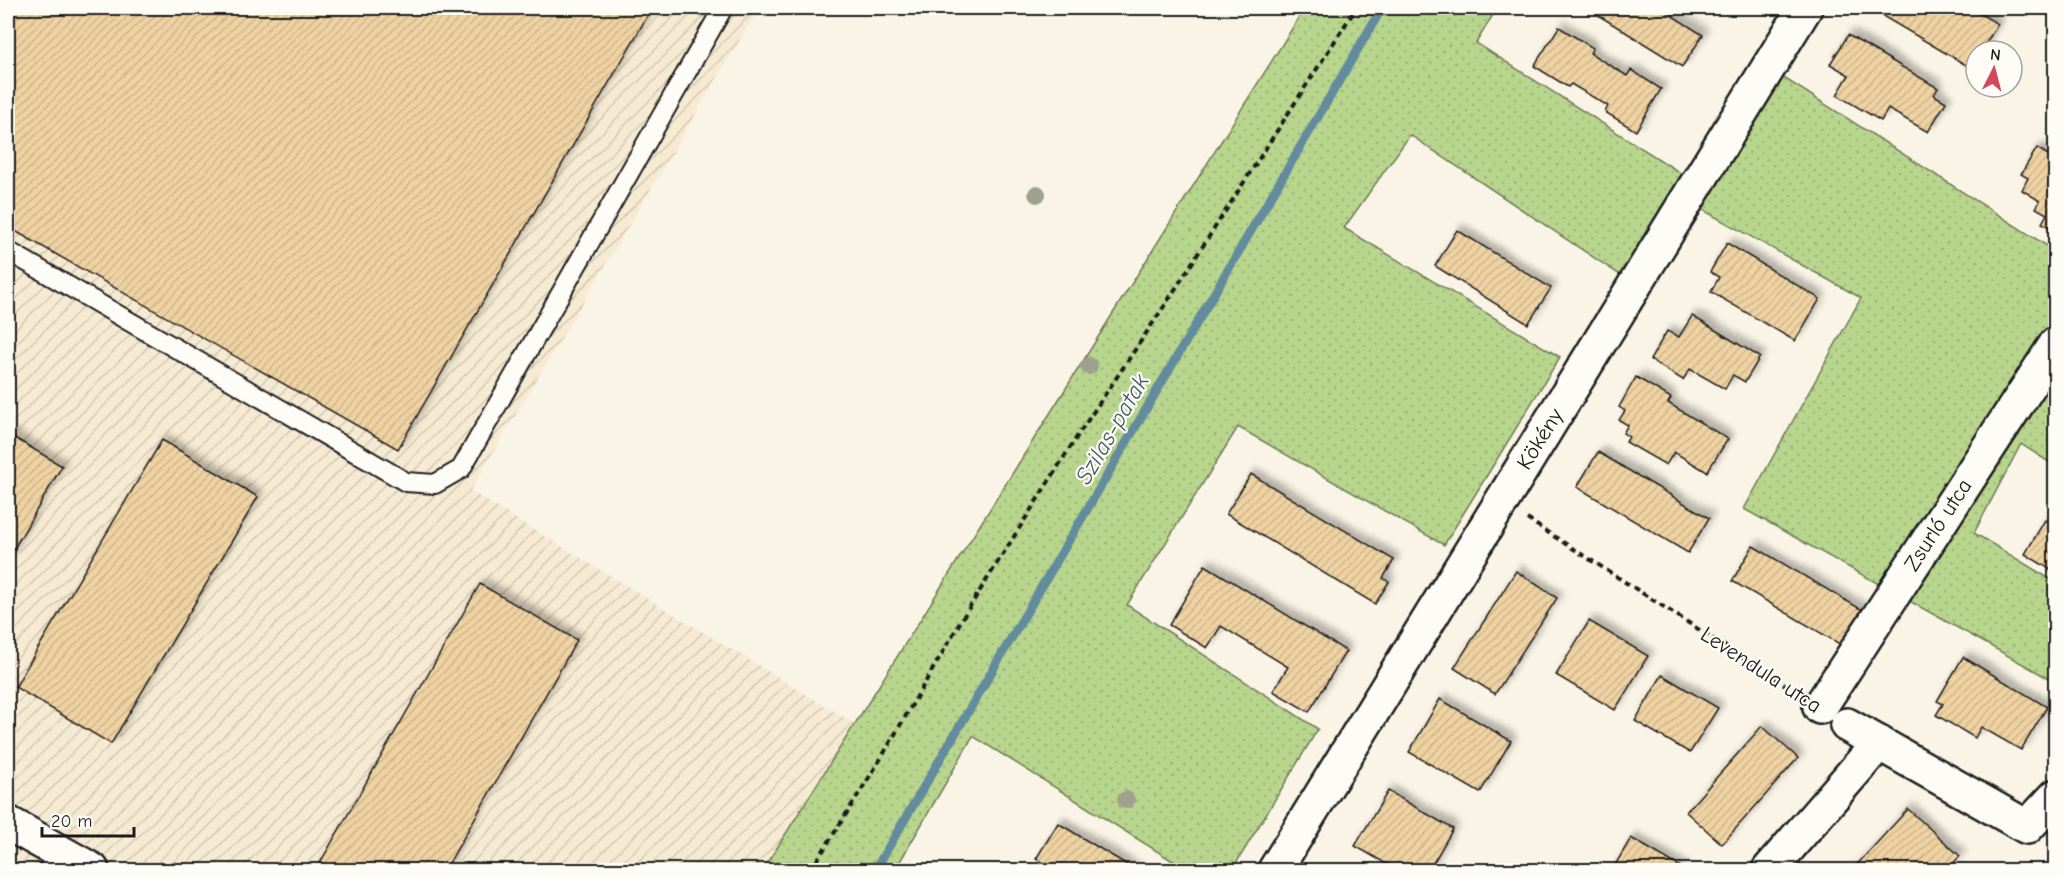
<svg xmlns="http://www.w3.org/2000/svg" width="2063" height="878" font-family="'Comic Neue',sans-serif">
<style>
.industrial{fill:url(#industrial-furrows)}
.grass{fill:url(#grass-dots);stroke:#6a7854;stroke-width:1.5}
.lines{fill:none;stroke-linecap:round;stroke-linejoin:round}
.stream{stroke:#648b9e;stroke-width:9}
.building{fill:url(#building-hatch);stroke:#1c1c1c;stroke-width:1.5;filter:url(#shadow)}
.lane-casing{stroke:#1c1c1c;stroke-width:22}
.street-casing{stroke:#1c1c1c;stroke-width:38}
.path{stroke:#1c1c1c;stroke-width:4;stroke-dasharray:6 4.5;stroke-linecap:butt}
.lane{stroke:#fdfcf7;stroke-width:18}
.street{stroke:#fdfcf7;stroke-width:33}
.tree{fill:#9ea18d}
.labels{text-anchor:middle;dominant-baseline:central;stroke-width:4.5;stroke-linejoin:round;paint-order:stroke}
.street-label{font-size:22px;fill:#1c1c1c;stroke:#fdfcf7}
.water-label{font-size:24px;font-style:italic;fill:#465d68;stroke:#fdfcf7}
</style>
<defs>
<pattern id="industrial-furrows" width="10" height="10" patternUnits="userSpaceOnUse" patternTransform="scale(1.5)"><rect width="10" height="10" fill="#f6ead2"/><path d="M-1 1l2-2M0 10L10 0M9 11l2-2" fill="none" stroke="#d2c8b4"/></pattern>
<pattern id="grass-dots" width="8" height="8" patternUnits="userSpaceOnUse" patternTransform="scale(1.5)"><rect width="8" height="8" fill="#b8d58d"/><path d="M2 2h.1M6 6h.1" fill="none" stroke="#9eb679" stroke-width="1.8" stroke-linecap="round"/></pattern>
<pattern id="building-hatch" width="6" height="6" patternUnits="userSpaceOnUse" patternTransform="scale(1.5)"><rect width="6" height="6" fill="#eed2a2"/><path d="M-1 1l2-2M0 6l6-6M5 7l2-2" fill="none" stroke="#ccb48b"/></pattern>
<filter id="shadow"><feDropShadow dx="5.5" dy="-5.5" stdDeviation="3" flood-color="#0004"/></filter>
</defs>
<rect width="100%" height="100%" fill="#faf4e6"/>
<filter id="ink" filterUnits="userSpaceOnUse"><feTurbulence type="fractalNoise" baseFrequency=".0167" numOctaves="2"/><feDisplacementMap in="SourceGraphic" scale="12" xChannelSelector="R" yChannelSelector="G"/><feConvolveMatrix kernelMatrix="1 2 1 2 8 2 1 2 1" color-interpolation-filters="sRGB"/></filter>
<g filter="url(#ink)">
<path class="industrial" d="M8,8H759L470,491L855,724L763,870H8Z"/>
<path class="grass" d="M1305,8H1497L1476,43L1709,191L1781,76L2055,251V466L2021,444L1974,533L2055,582V682L1744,509L1861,298L1696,206L1647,293L1410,135L1344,228L1560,357L1444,545L1238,427L1127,605L1318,729L1232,870H1187L973,736L895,870H763Z"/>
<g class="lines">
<path class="stream" d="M875,870L1382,8"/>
</g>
<g class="building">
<path d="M8,8H652L398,449L8,227Z"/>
<path d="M1596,8H1660L1703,35L1682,67L1593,12Z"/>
<path d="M1869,8H1970L1998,24L1981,51H1976V60L1971,68Z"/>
<path d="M1559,27L1593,48L1590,53L1627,76L1631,70L1661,89L1636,131L1605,112L1608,106L1571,84L1568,87L1534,66Z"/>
<path d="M1848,35L1938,88L1934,95L1946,102L1928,132L1888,109L1881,121L1837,95L1849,75L1830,64Z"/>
<path d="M2037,148L2056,160V231L2042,223L2047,214L2036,208L2040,201L2022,190L2028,178L2021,174Z"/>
<path d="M1457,230L1551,288L1528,324L1435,266Z"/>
<path d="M1727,243L1820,299L1795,341L1711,292L1719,277L1710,272Z"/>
<path d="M1692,316L1760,357L1745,382L1733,375L1725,389L1690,369L1683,380L1650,360L1667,331L1679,337Z"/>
<path d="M1636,377L1671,398L1668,403L1728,439L1707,472L1674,452L1666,465L1626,442L1629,437L1623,433L1628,425L1619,420L1625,411L1619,407Z"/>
<path d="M8,434L62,466L8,559Z"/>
<path d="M162,440L258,497L111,744L15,687Z"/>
<path d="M1598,452L1709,518L1688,553L1577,487Z"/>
<path d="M1251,474L1394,560L1383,578L1389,582L1375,604L1226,514Z"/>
<path d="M2045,520L2056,526V573L2025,554Z"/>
<path d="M1753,546L1864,611L1843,646L1732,581Z"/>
<path d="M1205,565L1346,651L1309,712L1273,691L1288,667L1221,626L1207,648L1169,625Z"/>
<path d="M1516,571L1557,598L1495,694L1454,668Z"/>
<path d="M480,584L577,640L445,870H316Z"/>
<path d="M1589,621L1648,656L1615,710L1556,675Z"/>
<path d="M1963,657L2047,707L2021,750L1981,727L1975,738L1936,715L1943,704L1937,701Z"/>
<path d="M1662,675L1718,708L1690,753L1635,721Z"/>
<path d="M1440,699L1511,741L1480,793L1409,752Z"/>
<path d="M1762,726L1798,758L1722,844L1686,812Z"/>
<path d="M1388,791L1453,829L1429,870H1397L1355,846Z"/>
<path d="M1908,809L1960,856L1947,870H1852Z"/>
<path d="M1058,823L1109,854L1136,870H1056L1036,859Z"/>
<path d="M1631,838L1684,869L1683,870H1612Z"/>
</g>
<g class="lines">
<g class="lane-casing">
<g id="lane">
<path d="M8,251L406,482L435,484L461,469L723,8"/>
<path d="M48,870L59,852"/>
</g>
</g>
<g class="street-casing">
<g id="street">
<path d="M1820,707L2056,344"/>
<path d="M1847,725L2027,827L2056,796"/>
<path d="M8,823L92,870"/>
<path d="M1275,870L1805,8"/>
<path d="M1769,870L1879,743"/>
</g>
</g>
<g class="path">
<path d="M1527,519L1793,690"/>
<path d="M811,870L880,760L962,619L1078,435L1165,305L1356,8"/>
</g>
<use href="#lane" class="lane"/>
<use href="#street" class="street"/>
</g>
<g class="tree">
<circle cx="1037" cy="194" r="9"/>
<circle cx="1089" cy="366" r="9"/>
<circle cx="1126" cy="800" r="9"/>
</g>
</g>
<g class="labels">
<g class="street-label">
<text transform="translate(1540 439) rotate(-58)">Kökény</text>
<text transform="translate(1938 525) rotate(-57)">Zsurló utca</text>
<text transform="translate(1761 670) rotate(33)">Levendula utca</text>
</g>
<g class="water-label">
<text transform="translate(1112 429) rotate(-60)">Szilas-patak</text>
</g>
</g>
<rect width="2063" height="878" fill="none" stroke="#fdfcf7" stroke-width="30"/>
<rect x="15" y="15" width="2033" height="848" fill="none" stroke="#1c1c1c" stroke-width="2" filter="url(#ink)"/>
<g transform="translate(1994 69) rotate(6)"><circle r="28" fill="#fdfcf7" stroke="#a3a29f" stroke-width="1.5"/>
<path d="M0-4.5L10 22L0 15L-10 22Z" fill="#d1495b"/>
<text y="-9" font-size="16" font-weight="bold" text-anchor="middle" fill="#1c1c1c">N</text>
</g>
<path d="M42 827v9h92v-9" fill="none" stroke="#1c1c1c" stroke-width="3"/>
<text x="51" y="827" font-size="18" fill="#1c1c1c" stroke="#fdfcf7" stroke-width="4.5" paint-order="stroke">20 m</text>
</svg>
